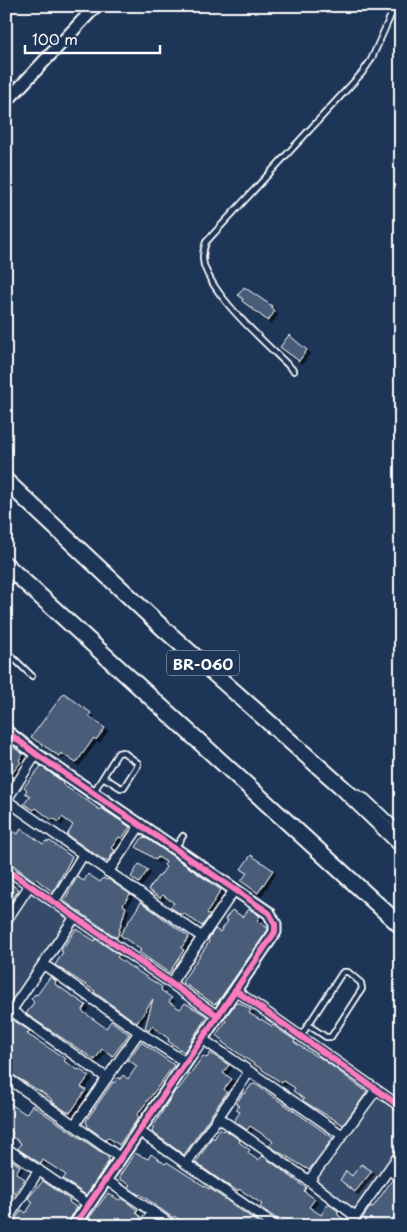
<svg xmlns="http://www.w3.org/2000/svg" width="407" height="1232" font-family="'Playpen Sans',sans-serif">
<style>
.green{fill:#364b69;stroke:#9aa5b4}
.building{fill:#4a5d79;stroke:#fff;filter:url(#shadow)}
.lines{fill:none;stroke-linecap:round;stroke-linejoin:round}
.lane-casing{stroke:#fff;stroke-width:8}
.street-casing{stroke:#fff;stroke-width:12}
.secondary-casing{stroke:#fff;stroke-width:15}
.highway-casing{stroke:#fff;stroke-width:19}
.lane{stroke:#1d3557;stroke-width:4.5}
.street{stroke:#1d3557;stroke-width:9}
.secondary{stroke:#1d3557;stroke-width:11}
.highway{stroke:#1d3557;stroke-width:15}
.cycleway-casing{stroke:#1d3557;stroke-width:9}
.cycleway{stroke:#fd7abc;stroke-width:6}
.labels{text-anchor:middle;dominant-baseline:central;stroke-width:4.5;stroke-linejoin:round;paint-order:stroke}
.shield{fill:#1d3557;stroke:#bbc2cd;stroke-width:1}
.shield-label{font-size:15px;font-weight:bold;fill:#fff}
</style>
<defs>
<filter id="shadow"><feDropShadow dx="3" dy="3" stdDeviation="0" flood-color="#0009"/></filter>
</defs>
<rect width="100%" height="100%" fill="#1d3557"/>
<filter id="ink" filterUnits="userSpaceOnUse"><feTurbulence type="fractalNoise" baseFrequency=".02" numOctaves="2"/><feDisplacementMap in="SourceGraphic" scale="10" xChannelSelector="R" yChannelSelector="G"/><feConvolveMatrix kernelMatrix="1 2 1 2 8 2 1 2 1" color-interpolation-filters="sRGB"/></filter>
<g filter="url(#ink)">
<g class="green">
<path d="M30,880L82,917L13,1017L6,1012V916Z"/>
<path d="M369,1092L401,1114V1159L358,1219L307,1182Z"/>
</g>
<g class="building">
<path d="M244,287L272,306L271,308L275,311L268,321L242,301L243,299L238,295Z"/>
<path d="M289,335L307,350L299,361L280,347Z"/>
<path d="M64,693L91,713L89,716L105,728L96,740L94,738L76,763L61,753L59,756L31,737Z"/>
<path d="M10,745L23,754L19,760L21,762L6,781V750Z"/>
<path d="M41,766L63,782V785L89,802L100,810L101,808L130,827L122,838L119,837L111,848L115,850L108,861H105L67,835L73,825L62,817L59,822L53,818L52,820L36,808L34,810L24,804L30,796L25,793L27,790L24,787Z"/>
<path d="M6,826L18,834L21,828L43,844L46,841L48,842L50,841L72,857L53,892L36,879L34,881L13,865L6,863Z"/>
<path d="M145,837L221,890L207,913L210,915L202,926L183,913L182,915L170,907L174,903L163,895L160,898L148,890L158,876L159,877L166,867L164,865L166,862L158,857L156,860L136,847L142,838Z"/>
<path d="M251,855L273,870L258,893L241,881L247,873L241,869Z"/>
<path d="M139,864L148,870L139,883L131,877Z"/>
<path d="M88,874L100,882L103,878L107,880L108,879L130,894L123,905L126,907L117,938L64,901L77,877L84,881Z"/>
<path d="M6,880L19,890L6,908Z"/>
<path d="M141,902L189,937L181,948L184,950L169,973L139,952L141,950L120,935Z"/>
<path d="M249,909L260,916L257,921L268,928V930L217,1003L214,1004L182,982L209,942L208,940L215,929L220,932L228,921L225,919L232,910L243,917Z"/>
<path d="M76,929L95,941L96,939L119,955L117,957L128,965L162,987L161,990L172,998L169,1002L180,1009L185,1003L207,1016L184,1052L168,1041L169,1039L152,1026L149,1031L145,1028L153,999L137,1023L94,992L95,991L55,965L63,952L61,951Z"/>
<path d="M50,977L56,981L55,984L86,1005L82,1011L106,1028L111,1021L129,1034L113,1056L102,1049L95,1060L26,1014L34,1002L31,999L35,994L37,995Z"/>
<path d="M236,1003H240L251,1010L249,1013L260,1020L261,1019L272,1026L273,1025L284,1033L295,1040L294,1042L317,1057L318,1056L367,1092L343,1125L303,1101L304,1099L293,1091L295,1088L284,1081L282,1083L270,1075L222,1042L223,1040L216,1035L226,1021L224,1019Z"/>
<path d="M11,1019L30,1031L27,1034L66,1059L64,1061L78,1070L79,1069L89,1076L81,1087L86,1090L71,1112H67L51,1101L52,1100L43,1093L6,1071V1024Z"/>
<path d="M141,1042L174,1065L137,1115L139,1117L119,1145L108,1137L106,1140L88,1127L86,1121L113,1082L114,1083L118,1077L120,1079L123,1075L128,1079L137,1066L128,1060Z"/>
<path d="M210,1053L229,1065L223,1073L232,1079L224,1089L227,1092L184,1155L152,1132L153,1127L176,1089L178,1090L203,1056L207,1058Z"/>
<path d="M255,1084L333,1138L309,1170L269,1146L273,1141L250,1126L247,1130L234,1121L240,1112L236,1110L239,1106L236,1104L243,1093L245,1094L251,1085Z"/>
<path d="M6,1101L26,1114L32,1105L108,1157L109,1161L86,1195L63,1179L66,1175L43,1160L41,1164L18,1149L21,1143L11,1136L13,1133L6,1128Z"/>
<path d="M220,1129L223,1131L224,1129L240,1140L239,1142L250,1150L248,1153L258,1160L263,1156L306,1188L304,1191L315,1199L309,1207L321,1215L328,1204L338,1211V1215L345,1220L340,1226H287L260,1207L262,1204L239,1189L238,1191L226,1184L196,1163L212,1137L214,1139Z"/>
<path d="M135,1153L148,1159L151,1154L165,1164L167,1162L209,1189V1188L263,1226H188L174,1216L173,1218L140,1194L139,1195L128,1187L130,1185L120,1179V1175Z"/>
<path d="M6,1157L20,1166L16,1173L25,1179L6,1206Z"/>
<path d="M361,1164L372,1171L355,1192L340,1180L346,1171L352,1176Z"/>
<path d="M392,1180L401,1184V1226H362L366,1220L363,1217L371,1206L373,1207Z"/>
<path d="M43,1181L70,1200L69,1202L76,1207L67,1226H16L17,1223L14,1221L22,1210L26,1213L33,1202L28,1198Z"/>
<path d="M108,1193L119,1200L122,1198L138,1211L136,1213L141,1217L135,1226H83Z"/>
</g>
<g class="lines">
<g class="lane-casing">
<g id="lane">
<path d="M294,371C268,345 215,300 204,265C202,257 203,250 206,242L362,73L371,60L395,6"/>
<path d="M6,651L32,676"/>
<path d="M354,791L366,797L401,830"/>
<path d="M93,793L118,753L123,752L138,763V765L124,787L121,788L103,777"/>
<path d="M175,848L183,836"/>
<path d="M301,1036L342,973L343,972H348L361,983L362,989L331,1037H326L308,1025"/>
<path d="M401,1077V1083"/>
</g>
</g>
<g class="street-casing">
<g id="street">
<path d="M6,800L202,937"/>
<path d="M6,801L36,754"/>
<path d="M6,869L218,1016"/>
<path d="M108,872L141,824"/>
<path d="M54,902L83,855"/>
<path d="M6,921L30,885"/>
<path d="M43,964L139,1032L185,1062"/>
<path d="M171,983L235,889"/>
<path d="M235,990L401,1107"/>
<path d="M6,1007L107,1078"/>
<path d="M11,1011L75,917"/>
<path d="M201,1038L342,1135"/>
<path d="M6,1077L119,1157"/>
<path d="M219,1118L309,1181L355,1216"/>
<path d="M75,1124L139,1032"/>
<path d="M139,1131L275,1226"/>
<path d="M6,1148L88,1204"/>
<path d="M186,1164L249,1072"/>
<path d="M389,1170L401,1178"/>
<path d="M105,1179L173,1226"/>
<path d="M309,1181L376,1090"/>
<path d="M6,1221L39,1170"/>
<path d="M143,1226L153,1212"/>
<path d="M349,1226L401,1152"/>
</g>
</g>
<g class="secondary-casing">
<g id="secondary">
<path d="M6,102L96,6"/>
<path d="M6,731L36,754L269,913L275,924V932L74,1226"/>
</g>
</g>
<g class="highway-casing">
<g id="highway">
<path d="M6,481L165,630L344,789L401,844"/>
<path d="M6,565L401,926"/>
</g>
</g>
<use href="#lane" class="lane"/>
<use href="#street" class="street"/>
<use href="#secondary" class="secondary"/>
<use href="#highway" class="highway"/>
<g class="cycleway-casing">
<g id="cycleway">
<path d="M6,731L36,754L269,913L275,924V932L74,1226"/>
<path d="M6,869L218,1016"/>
<path d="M235,990L401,1107"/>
</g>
</g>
<use href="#cycleway" class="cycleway"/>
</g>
</g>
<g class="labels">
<rect class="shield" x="167" y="650.5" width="72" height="25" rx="4"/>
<g class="shield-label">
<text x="203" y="663">BR-060</text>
</g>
</g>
<rect width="407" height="1232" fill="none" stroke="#1d3557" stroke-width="25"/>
<rect x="12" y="12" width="382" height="1207" fill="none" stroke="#fff" stroke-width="2" filter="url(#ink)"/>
<path d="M25 45v8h135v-8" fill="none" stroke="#ffffff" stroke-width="2.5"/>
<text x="32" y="45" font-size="15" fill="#ffffff" stroke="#1d3557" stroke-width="4" paint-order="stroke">100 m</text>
</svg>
